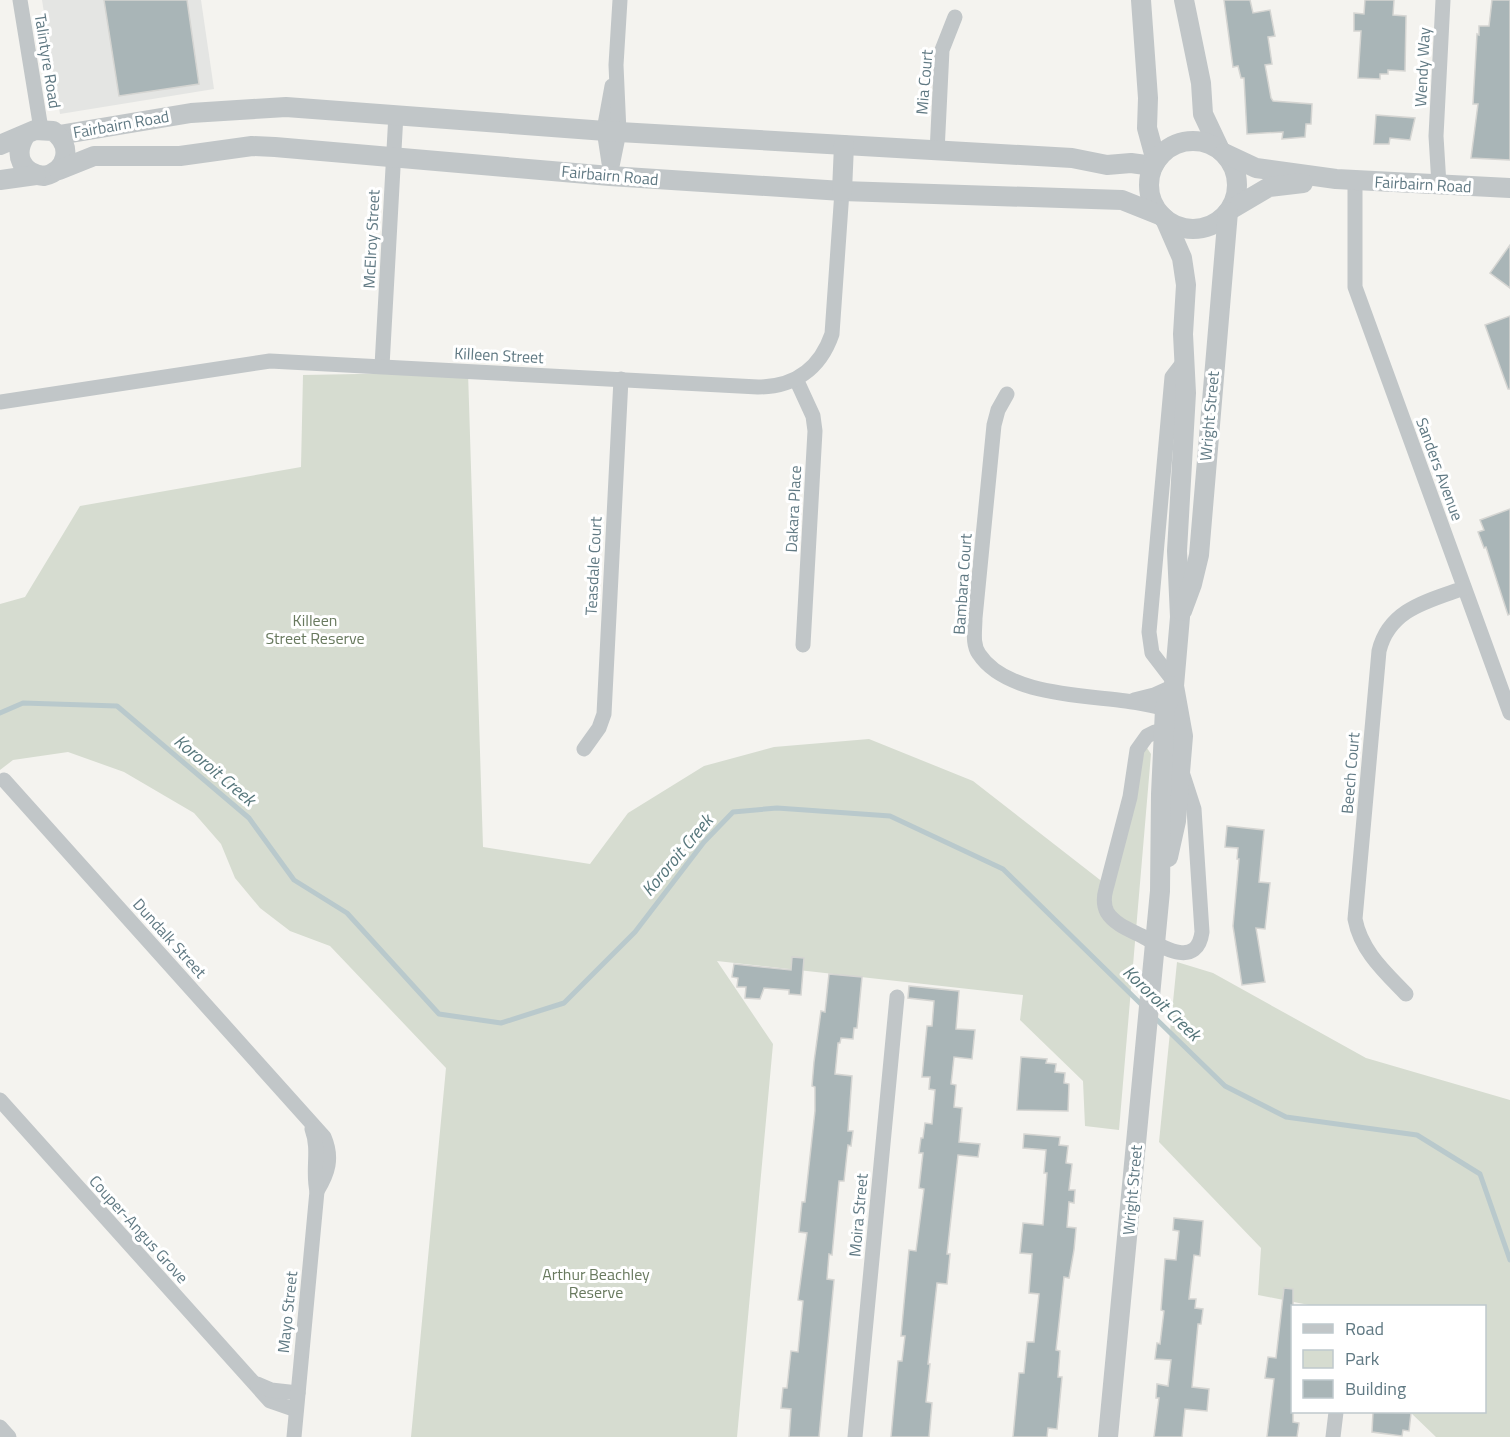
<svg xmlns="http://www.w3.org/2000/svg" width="1510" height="1437" font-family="'Titillium Web',sans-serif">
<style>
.built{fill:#e4e5e3}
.green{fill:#d6dcd0}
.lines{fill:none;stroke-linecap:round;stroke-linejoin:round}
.stream{stroke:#b9c9cc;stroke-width:5}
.building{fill:#a9b5b7;stroke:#d5d5d2;stroke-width:1.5}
.minor{stroke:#c1c6c8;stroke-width:15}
.tertiary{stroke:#c1c6c8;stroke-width:20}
.labels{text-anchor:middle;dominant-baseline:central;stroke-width:6;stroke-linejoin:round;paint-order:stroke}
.street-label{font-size:16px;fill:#607983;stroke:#fff}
.park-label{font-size:16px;fill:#697a5f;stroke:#fff}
.water-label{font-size:18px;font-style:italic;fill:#56767b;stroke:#fff}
</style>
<rect width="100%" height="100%" fill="#f4f3ef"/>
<path class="built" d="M42,0H201L214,89L60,114Z"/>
<g class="green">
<path d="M468,372L483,847L590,864L628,813L704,766L774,747L869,739L973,781L1113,890L1143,753L1147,748L1151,754L1119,1130L1085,1126L1083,1081L1020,1020L1023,995L717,961L773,1044L737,1437H411L446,1068L330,946L290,931L260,908L235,878L221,844L194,813L124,772L68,752L13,760L0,770V604L25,597L80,506L301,467L303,375Z"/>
<path d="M1177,962L1213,973L1366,1058L1510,1100V1437H1436L1410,1412H1484V1306H1314L1258,1295L1261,1248L1159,1142Z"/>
</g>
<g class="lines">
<g class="stream">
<path d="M0,713L23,703L117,706L249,818L294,880L347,913L439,1014L501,1023L564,1003L635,932L704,842L733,812L777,808L890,816L1003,869L1144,1007"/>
<path d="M1153,1016L1225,1086L1286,1117L1417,1135L1480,1174L1510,1260"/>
</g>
</g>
<g class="building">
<path d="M104,0H187L199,84L119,96Z"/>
<path d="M1224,0H1250L1253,13L1270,10L1275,36L1268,37L1272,64L1265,65L1271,98L1273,101L1312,104L1311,124H1306L1305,137L1282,139L1283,132L1247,134L1244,78H1241L1238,66L1233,67Z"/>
<path d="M1365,0H1394L1393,15L1406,16L1405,71L1388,70V74H1380V79L1358,78L1361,31H1354V13L1364,14Z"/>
<path d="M1492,0H1510V160L1471,158L1478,104H1473L1477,34L1479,35V26H1489Z"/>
<path d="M1376,115L1415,118L1410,140L1390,138L1389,144H1374Z"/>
<path d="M1510,245V288L1490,273Z"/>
<path d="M1510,316V389H1508L1485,325Z"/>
<path d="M1510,509V614L1508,615L1486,547L1484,548L1478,532L1484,530L1480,520Z"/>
<path d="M1227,826L1264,830L1259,882L1270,883L1265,929L1256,928L1265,982L1242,985L1233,926L1239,859H1237L1238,848L1225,847Z"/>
<path d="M792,957L804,958L801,995L789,994V990L764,988L760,999L745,998L746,987H737L738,978L732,977L734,964L791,970Z"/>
<path d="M829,974L862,977L857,1028H854L853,1039L841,1038L840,1043H838L835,1074L852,1076L848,1131H853L851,1146L848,1145L847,1153L844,1181H839L832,1255L829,1254L827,1279L834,1280L819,1437H789L791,1409L781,1408L783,1388H787L791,1351L798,1352L803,1301L798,1300L807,1233L799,1232L802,1202H805L815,1111V1087L812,1086L814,1062L821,1011L825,1012Z"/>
<path d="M909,986L959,991L956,1029L975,1030L972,1059L954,1057L951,1084L956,1085L954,1107L962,1108L959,1142L980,1144L978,1157L958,1155L947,1254H950L947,1284L937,1283L928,1364H930L926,1402L932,1403L929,1437H891L898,1361H902L905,1336H901L909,1250L916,1251L924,1189L919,1188L923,1153H919L921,1138H923L925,1123L932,1124L935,1090L929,1089L930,1077H922L927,1026H932L934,1001L908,998Z"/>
<path d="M1021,1057L1047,1059L1046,1063L1056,1064L1055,1072L1065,1073L1064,1083L1069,1084L1068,1111L1017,1110Z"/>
<path d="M1024,1134L1060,1137L1059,1145L1068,1146L1066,1163L1072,1164L1069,1190H1075L1074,1203L1069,1202L1067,1227L1076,1228L1074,1250L1069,1278L1064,1277L1056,1350L1060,1351L1058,1377H1062L1057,1429L1048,1428L1047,1437H1013L1019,1373H1024L1027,1342H1034L1039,1294L1029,1293L1032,1254L1020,1253L1023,1223L1043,1225L1047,1173H1044L1046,1150L1023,1148Z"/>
<path d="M1174,1218L1203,1221L1200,1256L1194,1255L1189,1299H1196L1195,1308L1203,1309L1201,1324H1198L1192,1387L1209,1389L1207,1411L1185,1409L1182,1437H1154L1159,1398H1156L1157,1384L1168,1386L1171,1360L1155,1359L1157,1343L1160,1344L1164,1311L1161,1310L1165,1259L1176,1260L1179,1231L1173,1230Z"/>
<path d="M1284,1288L1293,1289V1422L1299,1423L1297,1437H1267L1274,1379L1265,1378L1268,1357L1276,1358Z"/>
<path d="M1373,1412L1411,1413L1409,1431L1403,1430L1402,1436L1372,1432Z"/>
</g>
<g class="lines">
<g class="minor">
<path d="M20,0L41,129"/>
<path d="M937,152L942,50L955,17"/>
<path d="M609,163L604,130L612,86"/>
<path d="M610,176L619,132L616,65L620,0"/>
<path d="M1355,180V287L1510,713"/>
<path d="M1439,185L1436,136L1443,0"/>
<path d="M382,366L396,114"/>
<path d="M796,379L813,416L815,431L803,645"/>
<path d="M1007,394L998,410L994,425L975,618C975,630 972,644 979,654C1006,695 1083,695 1126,701C1143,703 1159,708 1176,710"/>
<path d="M0,402L270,361L758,387C794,387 820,369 832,334L842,191"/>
<path d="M1175,683L1152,653L1149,632L1172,377L1185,360"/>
<path d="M1134,700L1154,695L1174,686"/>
<path d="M1163,735L1155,732L1147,736L1137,750L1130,797L1106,889C1104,896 1103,904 1107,912C1114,924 1130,930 1142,936C1160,946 1197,970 1202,932L1194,809L1182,772"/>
<path d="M584,749L599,728L604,714L621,379"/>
<path d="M4,780L324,1137C333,1158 328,1173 317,1191"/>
<path d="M1406,994C1385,972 1361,951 1355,919L1379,651C1389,609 1428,601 1464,588"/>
<path d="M0,1100L270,1401L296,1410"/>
<path d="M257,1384L271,1390L298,1393"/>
<path d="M0,1427L9,1437"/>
<path d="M294,1437L317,1191C312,1170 320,1150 312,1129"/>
<path d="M855,1437L897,997"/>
<path d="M1333,1437L1336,1412"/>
</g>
<g class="tertiary">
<path d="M1141,0L1148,98L1147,128L1156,161"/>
<path d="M1184,0L1201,83L1203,114L1220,150"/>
<path d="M59,135L191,113L286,107L619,132L1072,158L1107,165L1131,163L1153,166"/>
<circle cx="1193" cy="185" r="44"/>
<path d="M0,145L35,130L53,131C73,145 68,171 44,176C22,174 13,155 25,136"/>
<path d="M1224,153L1256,168L1336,179L1510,188"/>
<path d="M59,170L94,156H180L252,146L275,147L610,176L842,191L1122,200L1162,216"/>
<path d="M0,180L36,175"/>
<path d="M842,191L844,145"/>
<path d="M1230,210L1269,187L1303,183"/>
<path d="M1165,219L1182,258L1186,285L1183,334L1186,393L1177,551L1180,617L1174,686L1183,736L1176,821L1168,857"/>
<path d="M1182,611L1192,584L1199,555L1228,212"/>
<path d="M1108,1437L1160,891L1161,794L1165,709L1174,686"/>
</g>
</g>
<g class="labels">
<g class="street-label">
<text transform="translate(48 61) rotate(81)">Talintyre Road</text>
<text transform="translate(1422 67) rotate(-87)">Wendy Way</text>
<text transform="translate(924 82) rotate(-85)">Mia Court</text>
<text transform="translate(121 124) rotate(-10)">Fairbairn Road</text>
<text transform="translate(610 175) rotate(5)">Fairbairn Road</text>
<text transform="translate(1423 184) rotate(3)">Fairbairn Road</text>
<text transform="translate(371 239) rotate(-87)">McElroy Street</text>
<text transform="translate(499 355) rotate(3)">Killeen Street</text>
<text transform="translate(1209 416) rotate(-85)">Wright Street</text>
<text transform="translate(1440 469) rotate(70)">Sanders Avenue</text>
<text transform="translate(793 509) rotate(-87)">Dakara Place</text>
<text transform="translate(593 566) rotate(-87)">Teasdale Court</text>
<text transform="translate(962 584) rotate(-86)">Bambara Court</text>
<text transform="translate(1350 773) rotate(-85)">Beech Court</text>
<text transform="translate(170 938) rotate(48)">Dundalk Street</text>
<text transform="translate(1132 1190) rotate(-85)">Wright Street</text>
<text transform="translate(858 1215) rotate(-85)">Moira Street</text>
<text transform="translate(139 1229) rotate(48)">Couper-Angus Grove</text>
<text transform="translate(287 1312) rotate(-84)">Mayo Street</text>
</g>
<g class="park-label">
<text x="315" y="620">Killeen<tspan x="315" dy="18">Street Reserve</tspan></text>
<text x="596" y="1274">Arthur Beachley<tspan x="596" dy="18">Reserve</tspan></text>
</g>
<g class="water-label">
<text transform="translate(215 770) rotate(40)">Kororoit Creek</text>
<text transform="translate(677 855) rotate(-50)">Kororoit Creek</text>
<text transform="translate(1162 1003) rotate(44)">Kororoit Creek</text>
</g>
</g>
<rect x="1291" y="1305" width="195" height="108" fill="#ffffff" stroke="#bfc9cd" stroke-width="1.5"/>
<rect x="1303" y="1324" width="30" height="9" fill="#c1c6c8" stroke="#bfc9cd" stroke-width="1.5"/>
<text x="1345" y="1335" font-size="18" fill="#607983">Road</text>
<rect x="1303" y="1350" width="30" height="18" fill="#d6dcd0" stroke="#bfc9cd" stroke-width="1.5"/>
<text x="1345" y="1365" font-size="18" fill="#607983">Park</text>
<rect x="1303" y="1380" width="30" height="18" fill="#a9b5b7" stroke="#bfc9cd" stroke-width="1.5"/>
<text x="1345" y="1395" font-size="18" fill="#607983">Building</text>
</svg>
